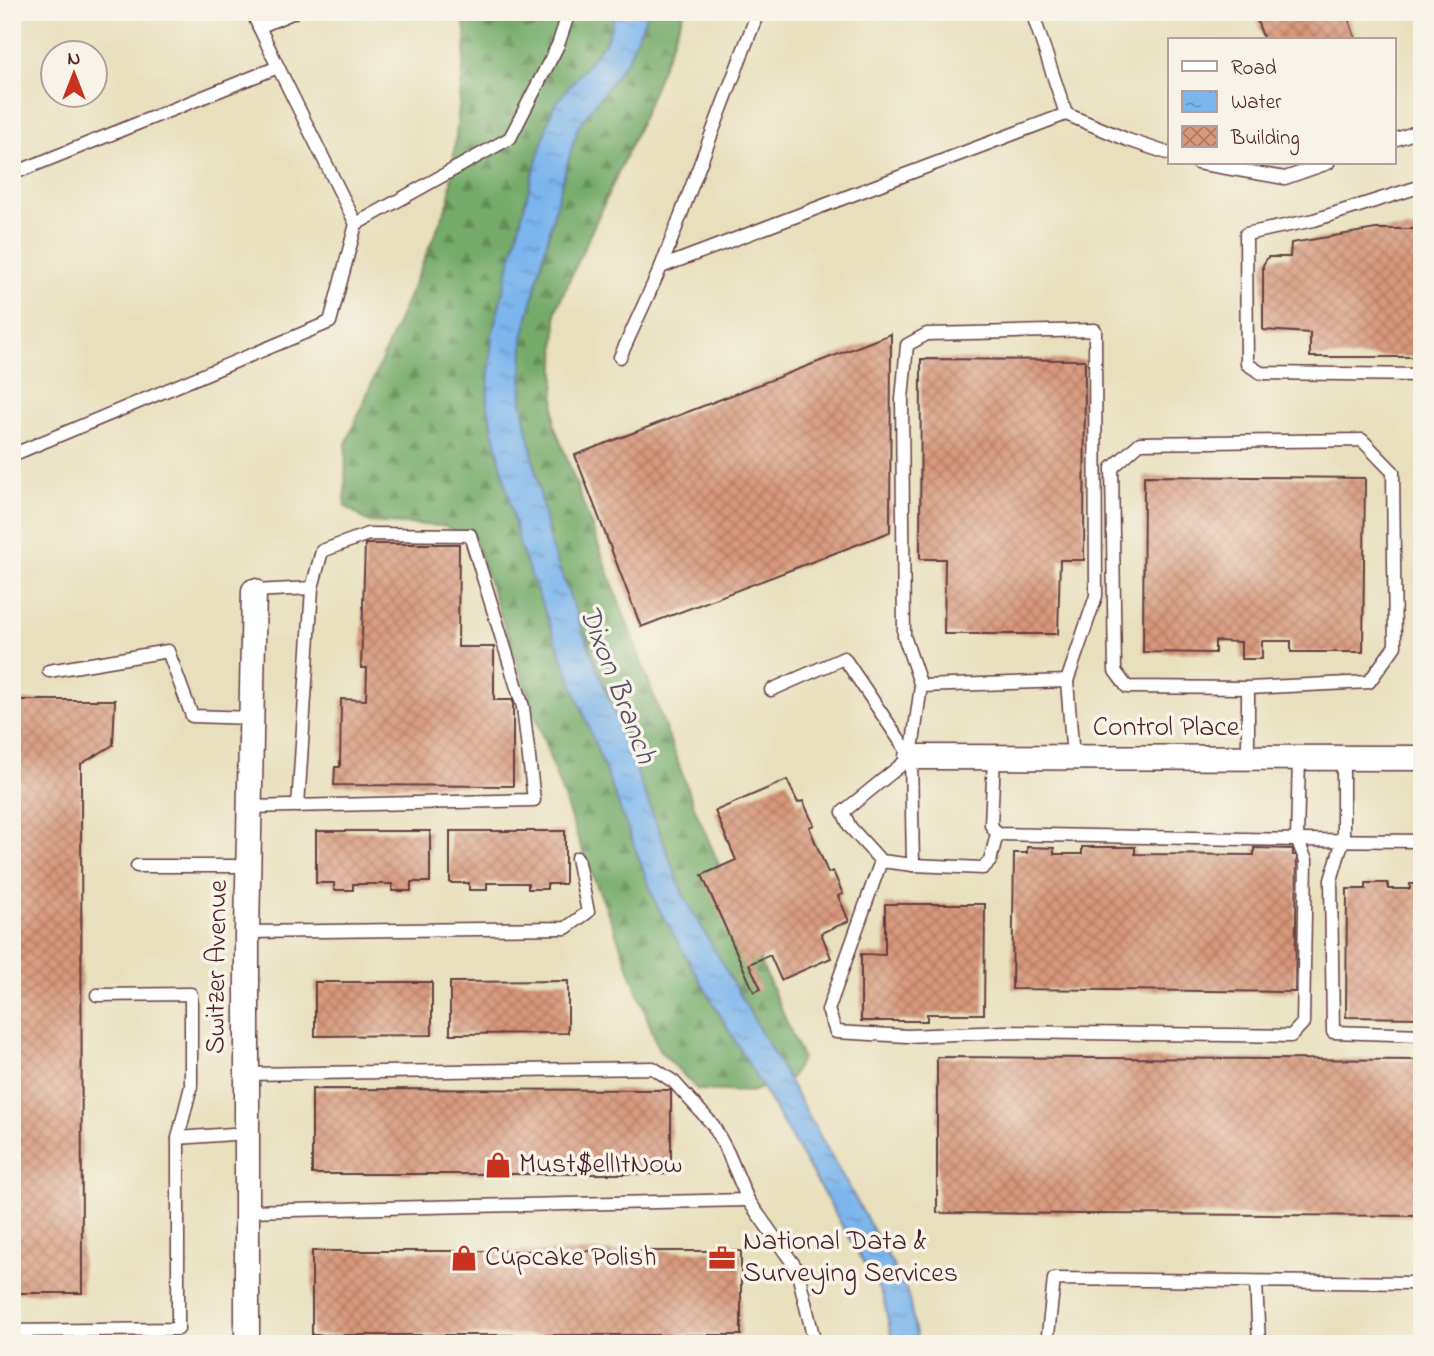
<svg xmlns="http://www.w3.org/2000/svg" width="1434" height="1356" font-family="'Indie Flower',sans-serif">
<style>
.forest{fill:url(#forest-firs);stroke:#60664a;stroke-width:2}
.water{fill:url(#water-ripples);stroke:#626a8c;stroke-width:2}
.building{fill:url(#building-cross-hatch)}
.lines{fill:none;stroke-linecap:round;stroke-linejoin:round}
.lane-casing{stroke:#623c41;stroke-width:15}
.street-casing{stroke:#623c41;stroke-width:27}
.lane{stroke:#fff;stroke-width:12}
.street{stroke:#fff;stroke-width:24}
.labels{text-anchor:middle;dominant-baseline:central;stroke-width:7;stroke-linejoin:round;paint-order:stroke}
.street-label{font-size:28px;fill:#4a1f2b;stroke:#f7f3e8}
.poi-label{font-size:28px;fill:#4a1f2b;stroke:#f7f3e8;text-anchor:start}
.water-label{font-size:30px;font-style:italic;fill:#594c65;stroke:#f7f3e8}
</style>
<defs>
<pattern id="forest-firs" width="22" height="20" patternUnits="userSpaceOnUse" patternTransform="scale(1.75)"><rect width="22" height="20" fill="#76ac6a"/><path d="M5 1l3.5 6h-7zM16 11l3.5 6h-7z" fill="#638b57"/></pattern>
<pattern id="water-ripples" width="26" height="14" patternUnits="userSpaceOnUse" patternTransform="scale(1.75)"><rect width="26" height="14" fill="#7bb6ed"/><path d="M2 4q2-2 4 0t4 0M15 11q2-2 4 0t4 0" fill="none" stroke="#6793c0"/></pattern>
<pattern id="building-cross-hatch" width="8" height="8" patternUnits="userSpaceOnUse" patternTransform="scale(1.75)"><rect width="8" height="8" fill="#d8987a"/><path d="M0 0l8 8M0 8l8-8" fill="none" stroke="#b17b64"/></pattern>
</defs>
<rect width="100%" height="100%" fill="#f7f3e8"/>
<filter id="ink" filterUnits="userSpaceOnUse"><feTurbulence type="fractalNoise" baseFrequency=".0143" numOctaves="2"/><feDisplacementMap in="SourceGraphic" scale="14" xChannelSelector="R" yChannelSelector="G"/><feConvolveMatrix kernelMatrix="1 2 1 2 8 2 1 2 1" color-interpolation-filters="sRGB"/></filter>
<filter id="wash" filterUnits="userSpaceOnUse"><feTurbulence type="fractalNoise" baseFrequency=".00686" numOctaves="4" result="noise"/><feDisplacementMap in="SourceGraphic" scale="28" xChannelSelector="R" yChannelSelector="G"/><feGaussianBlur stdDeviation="1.57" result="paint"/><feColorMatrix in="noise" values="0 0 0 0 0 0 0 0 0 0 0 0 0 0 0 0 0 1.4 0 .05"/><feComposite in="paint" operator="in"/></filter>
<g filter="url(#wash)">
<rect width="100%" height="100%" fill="#e8e0bc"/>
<path class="forest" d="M463,12H684L639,126L556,310L554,424L695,809L802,1058L791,1078L750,1092L698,1090L659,1050L613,925L579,842L476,544L445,526L368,522L345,506L346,444L449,201L466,41Z"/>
<path class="water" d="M616,12H648L628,59L578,127L559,193L523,338L522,401L550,544L683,894L907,1290L918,1344H893L883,1296L657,906L520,547L487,403L492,335L530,183L553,107L606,41Z"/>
<g id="blocks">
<g class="building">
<path d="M1254,12H1346L1356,40H1264Z"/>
<path d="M1376,229H1422V357H1310V333L1263,330V265L1268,257H1290L1291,243Z"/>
<path d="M891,334L890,532L641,627L575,455Z"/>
<path d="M921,359L1085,360L1084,560H1060L1058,634H944L945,559H920Z"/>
<path d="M1144,476L1365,478L1363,652H1291V641H1262V659H1241V642L1215,641V653L1143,652Z"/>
<path d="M365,544H459L458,647H494V700H513V786L334,785L335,767H340L341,699L366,700L367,668H361Z"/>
<path d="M12,700H115L113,745L81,764L82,1293H12Z"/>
<path d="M787,780L798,803L803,801L814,825L809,827L828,873L833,871L843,894L838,896L849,921L821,933L831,958L781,980L770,955L749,964L761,989L754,992L702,875L736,860L715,811Z"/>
<path d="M316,831H430V882H411V891H392V884H353V890H334V883H316Z"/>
<path d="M450,831H565V884H547V889H528V883H487V890H469V883H450Z"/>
<path d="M1027,847L1054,848V854H1082V847H1135V854L1254,855V848L1293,849V855H1297L1295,992L1012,989L1014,853H1027Z"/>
<path d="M1366,883H1388V889H1410V884H1422V1018L1346,1017L1347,889H1366Z"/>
<path d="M885,904H985L984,1014H927V1021H861V954L885,955Z"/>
<path d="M568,981V1033L450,1034V982Z"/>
<path d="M315,982H432V1035L315,1036Z"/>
<path d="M937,1057L1422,1060V1216L937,1213Z"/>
<path d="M312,1089L671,1090V1174H312Z"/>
<rect x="312" y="1251" width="429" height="84"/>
</g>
</g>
</g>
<g filter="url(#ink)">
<use href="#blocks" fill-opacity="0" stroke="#623c41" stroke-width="2"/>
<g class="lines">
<g class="lane-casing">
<g id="lane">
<path d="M1032,12L1066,114"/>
<path d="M259,27L294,12"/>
<path d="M1394,140L1422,130"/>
<path d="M1197,163L1285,178L1328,163"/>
<path d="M12,174L278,67"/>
<path d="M1422,186L1314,220L1246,234L1247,364L1261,373L1422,375"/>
<path d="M356,224L510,138L558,45L569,12"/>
<path d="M661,267L1066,114L1128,140L1170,154"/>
<path d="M620,357L661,267L758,12"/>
<path d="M12,455L330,322L356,224L278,67L252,12"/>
<path d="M49,671L168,651L192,716L252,718"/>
<path d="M921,686L904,636L902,399L907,345L927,334L1095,330L1096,596L1067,681"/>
<path d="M771,690L844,658L911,757"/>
<path d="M911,757L921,686L1067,681L1073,758"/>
<path d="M994,757L991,825L997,834L1297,840L1299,758"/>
<path d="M1248,758V688L1127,687L1115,671L1112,468L1140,443L1362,440L1393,472L1395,646L1369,682L1248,688"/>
<path d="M1343,758V840L1331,880L1333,1032L1422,1035"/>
<path d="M298,806L312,588"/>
<path d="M250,807L534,800L523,707L470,535L368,534L322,551L312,588L254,591"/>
<path d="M881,861L913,865L983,868L990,861L997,834"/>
<path d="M913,865L911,757L843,812L850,827L881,861L828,1010L836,1032L907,1036L1005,1032L1291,1036L1303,1023L1306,860L1297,840L1422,841"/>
<path d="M137,866H249"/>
<path d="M247,932L566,928L588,912L577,858"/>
<path d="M97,995L191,994V1086L178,1138"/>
<path d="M246,1074L653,1068L674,1082L713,1125L728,1153L748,1200L797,1269L815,1344"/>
<path d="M246,1211L748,1200"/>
<path d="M1256,1282L1259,1344"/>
<path d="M12,1331L178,1329V1138L246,1133"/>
<path d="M1047,1344L1054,1279L1412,1283"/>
</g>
</g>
<g class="street-casing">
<g id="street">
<path d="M911,757L1422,758"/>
<path d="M247,1344V932L254,591"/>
</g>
</g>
<use href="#lane" class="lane"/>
<use href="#street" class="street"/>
</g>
</g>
<defs>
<g id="shop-bare" transform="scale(2.1)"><path d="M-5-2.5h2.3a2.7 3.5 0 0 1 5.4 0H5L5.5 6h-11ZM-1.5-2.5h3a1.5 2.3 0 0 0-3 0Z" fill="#c8321e" stroke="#f7f3e8" stroke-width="2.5" paint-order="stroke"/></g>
<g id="office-bare" transform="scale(2.1)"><path d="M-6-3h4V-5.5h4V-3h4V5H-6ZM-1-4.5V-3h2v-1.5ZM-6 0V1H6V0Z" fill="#c8321e" stroke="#f7f3e8" stroke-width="2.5" paint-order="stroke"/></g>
</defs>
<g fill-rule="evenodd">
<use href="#shop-bare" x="498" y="1165"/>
<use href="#shop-bare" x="464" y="1258"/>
<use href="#office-bare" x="722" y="1258"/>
</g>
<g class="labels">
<g class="street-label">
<text x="1166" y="728">Control Place</text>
<text transform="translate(218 967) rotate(-89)">Switzer Avenue</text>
</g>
<g class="poi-label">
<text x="519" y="1165">Must$ellItNow</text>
<text x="743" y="1242">National Data &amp;<tspan x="743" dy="32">Surveying Services</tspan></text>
<text x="485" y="1258">Cupcake Polish</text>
</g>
<g class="water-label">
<text transform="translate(616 685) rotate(69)">Dixon Branch</text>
</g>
</g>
<rect width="1434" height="1356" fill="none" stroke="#f7f3e8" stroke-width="42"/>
<rect x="1168" y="38" width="228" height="126" fill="#f7f3e8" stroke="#b29e9c" stroke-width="2"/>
<rect x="1182" y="61" width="35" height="10" fill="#ffffff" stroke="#b29e9c" stroke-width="2"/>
<text x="1231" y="74" font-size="21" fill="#4a1f2b">Road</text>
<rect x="1182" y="91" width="35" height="21" fill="url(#water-ripples)" stroke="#b29e9c" stroke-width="2"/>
<text x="1231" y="108" font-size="21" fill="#4a1f2b">Water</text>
<rect x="1182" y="126" width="35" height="21" fill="url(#building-cross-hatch)" stroke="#b29e9c" stroke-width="2"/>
<text x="1231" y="144" font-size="21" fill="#4a1f2b">Building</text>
<g transform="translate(74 74)"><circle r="33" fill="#f7f3e8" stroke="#b29e9c" stroke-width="2"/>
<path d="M0-5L12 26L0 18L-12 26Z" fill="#c8321e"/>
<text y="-10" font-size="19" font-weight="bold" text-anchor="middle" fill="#4a1f2b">N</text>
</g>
</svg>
